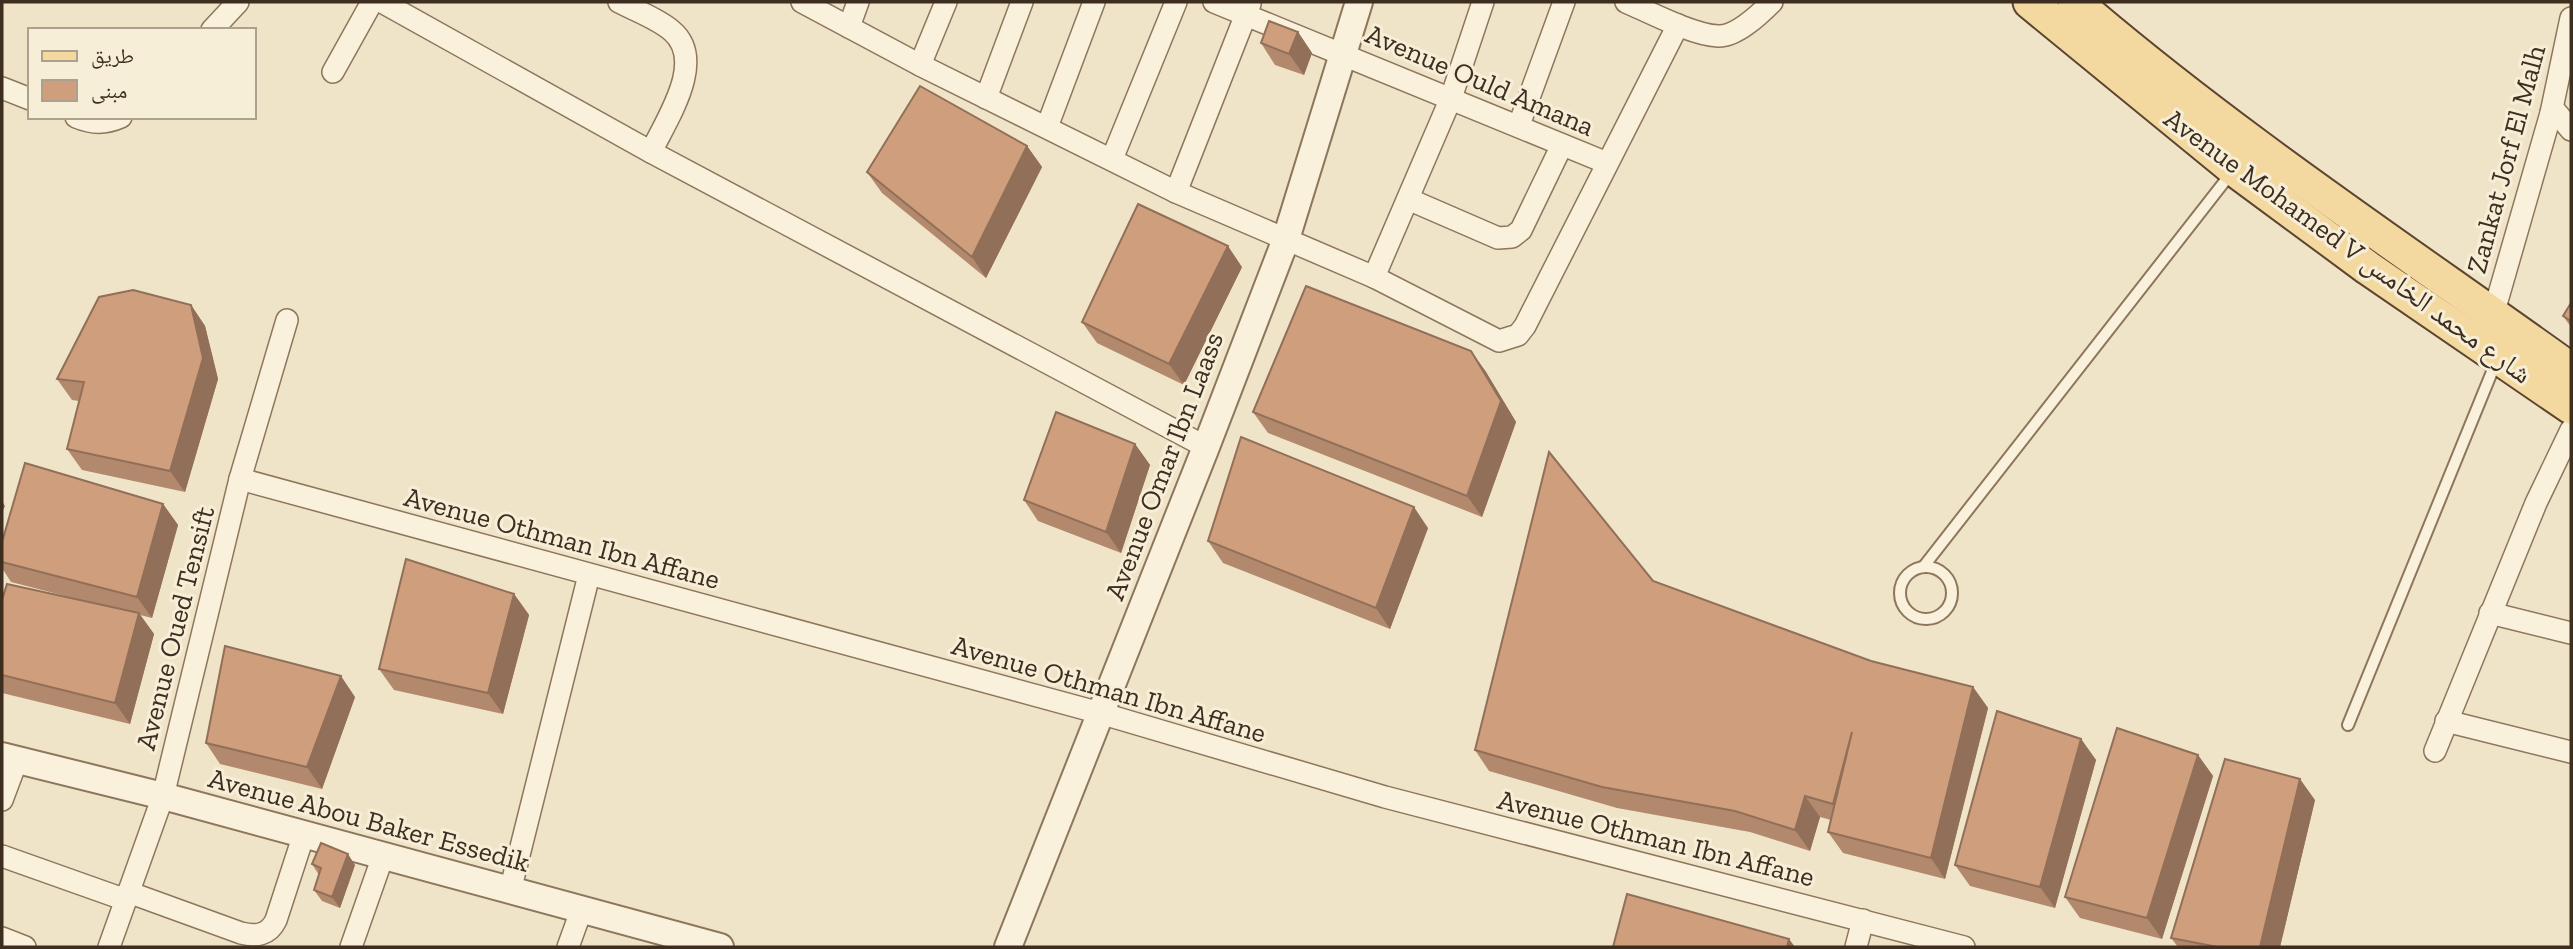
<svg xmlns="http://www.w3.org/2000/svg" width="2573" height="949" font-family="'Zilla Slab','Noto Naskh Arabic',serif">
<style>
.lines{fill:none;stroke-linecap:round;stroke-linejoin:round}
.service-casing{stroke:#8d765c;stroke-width:14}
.minor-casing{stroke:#8d765c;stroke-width:24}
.tertiary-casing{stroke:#8d765c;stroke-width:30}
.primary-casing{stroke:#5b4430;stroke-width:37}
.service{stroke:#faf1dc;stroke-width:10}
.minor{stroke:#faf1dc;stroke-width:21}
.tertiary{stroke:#faf1dc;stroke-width:26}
.primary{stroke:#f3d9a0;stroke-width:33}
.wall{fill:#b2896c}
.shaded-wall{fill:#916f58}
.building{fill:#cf9f7d;stroke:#916f58;stroke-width:2}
.labels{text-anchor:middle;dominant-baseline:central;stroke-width:6;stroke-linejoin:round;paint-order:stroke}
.street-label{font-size:28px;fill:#3d2e20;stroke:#f7eed8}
</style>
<rect width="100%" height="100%" fill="#f0e4c8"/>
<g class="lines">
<g class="service-casing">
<g id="service">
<path d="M1924,566L2232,172"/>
<circle cx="1926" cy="593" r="26"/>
<path d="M2348,725L2496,362"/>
</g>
</g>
<g class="minor-casing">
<g id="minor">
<path d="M382,2L651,152L1206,447"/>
<path d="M619,2C636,11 657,18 672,31C707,61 666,120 651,152"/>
<path d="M802,2L920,65L1176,192L1374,277L1499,341L1518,335L1525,326L1678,25"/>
<path d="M1214,2L1607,163"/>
<path d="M1626,2C1649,12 1693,35 1718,36C1736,37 1760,14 1772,2"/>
<path d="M849,27L858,2"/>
<path d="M212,30L238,2"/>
<path d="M920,65L946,2"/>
<path d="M333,72L372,2"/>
<path d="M2,88L30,99"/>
<path d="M986,98L1022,2"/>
<path d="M2551,113L2556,112L2571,130"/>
<path d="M76,117C93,124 105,124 121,117"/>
<path d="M1519,125L1564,2"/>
<path d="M1047,127L1094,2"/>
<path d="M1112,159L1176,2"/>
<path d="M1176,192L1250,4"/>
<path d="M1408,199L1498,238L1512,237L1521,230L1562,145"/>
<path d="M1374,277L1451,98L1483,2"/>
<path d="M2493,315L2551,113L2571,18"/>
<path d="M240,479L1100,713L1385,797L1964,947"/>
<path d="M2490,613L2571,633"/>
<path d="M2446,721L2571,752"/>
<path d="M2435,751L2536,503L2571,430"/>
<path d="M2,800L17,760"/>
<path d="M2,856L126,900"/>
<path d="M510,891L589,575"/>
<path d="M128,892L241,933C256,937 269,935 276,920L304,834"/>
<path d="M2,938L25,947"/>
<path d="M109,947L163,796L240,479L287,320"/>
<path d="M351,947L383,856"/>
<path d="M568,947L581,911"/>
<path d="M1856,947L1863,920"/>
</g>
</g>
<g class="tertiary-casing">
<g id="tertiary">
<path d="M2,756L163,796L720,947"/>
<path d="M1008,947L1206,447L1286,239L1359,2"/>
</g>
</g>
<g class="primary-casing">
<g id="primary">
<path d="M2030,2L2234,169L2368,268L2571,407"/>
<path d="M2075,2C2231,136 2404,250 2571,370"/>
</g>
</g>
<use href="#service" class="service"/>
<use href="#minor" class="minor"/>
<use href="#tertiary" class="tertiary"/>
<use href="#primary" class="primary"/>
</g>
<g class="wall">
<path d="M1298,32L1312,53L1304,75L1275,65L1261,43Z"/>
<path d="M1027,146L1042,167L986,278L882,193L867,172Z"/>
<path d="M1242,267L1184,385L1097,343L1082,322Z"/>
<path d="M2571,303V327L2563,316Z"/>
<path d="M191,305L205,326L218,379L185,492L82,470L67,449L79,401L72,400L57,379Z"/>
<path d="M1471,351L1486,372L1516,422L1482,517L1268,433L1253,412Z"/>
<path d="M1135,444L1150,465L1121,553L1038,521L1024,500Z"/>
<path d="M163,504L178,525L152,618L140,615L154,634L130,724L2,693V600L100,605L11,582L2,568V542Z"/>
<path d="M1428,528L1390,629L1223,563L1208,541Z"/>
<path d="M1653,581L1871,661L1973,687L1988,708L1945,879L1843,853L1828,832L1831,820L1820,817L1810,851L1750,832L1617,808L1489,771L1475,750Z"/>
<path d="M514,594L529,615L503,714L394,690L379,669Z"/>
<path d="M355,697L322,789L220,764L206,743Z"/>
<path d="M2081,739L2096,760L2055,908L1970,886L1955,865Z"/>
<path d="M2198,755L2213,776L2162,939L2080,918L2065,897Z"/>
<path d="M2315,800L2280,947H2178L2171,938Z"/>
<path d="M312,864L355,865L340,908L322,901L314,890L319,875Z"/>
</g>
<g class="shaded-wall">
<path d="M1298,32L1312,53L1304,75L1289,54Z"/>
<path d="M1027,146L1042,167L986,278L972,257Z"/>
<path d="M1228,246L1242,267L1184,385L1169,364Z"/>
<path d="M191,305L205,326L218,379L185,492L170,471Z"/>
<path d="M1471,351L1486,372L1516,422L1482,517L1467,496Z"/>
<path d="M1135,444L1150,465L1121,553L1106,532Z"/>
<path d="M2,501L5,506L2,512Z"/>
<path d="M163,504L178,525L152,618L137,597Z"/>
<path d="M1414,507L1428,528L1390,629L1376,608Z"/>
<path d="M514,594L529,615L503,714L488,693Z"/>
<path d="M139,613L154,634L130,724L115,703Z"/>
<path d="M341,676L355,697L322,789L307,767Z"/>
<path d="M1973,687L1988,708L1945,879L1931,858Z"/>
<path d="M1852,732L1847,825L1833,804Z"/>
<path d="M2081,739L2096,760L2055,908L2040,887Z"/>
<path d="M2198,755L2213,776L2162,939L2147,918Z"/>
<path d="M2300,779L2315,800L2280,947H2260Z"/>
<path d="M1805,796L1820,817L1810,851L1795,830Z"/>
<path d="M348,854L355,865L340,908L332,897Z"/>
<path d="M1789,939L1795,947H1787Z"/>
</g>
<g class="building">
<path d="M1269,21L1298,32L1289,54L1261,43Z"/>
<path d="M920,86L1027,146L972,257L867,172Z"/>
<path d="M1138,204L1228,246L1169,364L1082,322Z"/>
<path d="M1306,286L1471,351L1501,401L1467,496L1253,412Z"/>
<path d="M133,290L191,305L203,358L170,471L67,449L84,382L57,379L99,297Z"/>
<path d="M2571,303V321L2563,316Z"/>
<path d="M1056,412L1135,444L1106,532L1024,500Z"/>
<path d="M1241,437L1414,507L1376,608L1208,541Z"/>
<path d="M1549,452L1653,581L1871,661L1973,687L1931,858L1828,832L1852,732L1833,804L1805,796L1795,830L1735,811L1602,787L1475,750Z"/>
<path d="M25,463L163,504L137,597L2,562V542Z"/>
<path d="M406,559L514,594L488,693L379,669Z"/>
<path d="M7,584L139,613L115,703L2,675V600Z"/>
<path d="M225,646L341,676L307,767L206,743Z"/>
<path d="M1997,711L2081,739L2040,887L1955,865Z"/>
<path d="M2117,728L2198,755L2147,918L2065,897Z"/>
<path d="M2225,759L2300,779L2260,947H2218L2171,938Z"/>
<path d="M321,843L348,854L332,897L314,890L321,868L312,864Z"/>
<path d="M1627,894L1789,939L1787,947H1613Z"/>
</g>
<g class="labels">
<g class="street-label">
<text transform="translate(1480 80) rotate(23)">Avenue Ould Amana</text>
<text transform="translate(2506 159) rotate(-75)">Zankat Jorf El Malh</text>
<text transform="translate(2348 246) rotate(36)">Avenue Mohamed V شارع محمد الخامس</text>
<text transform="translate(1164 466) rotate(-69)">Avenue Omar Ibn Laass</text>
<text transform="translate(562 538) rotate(15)">Avenue Othman Ibn Affane</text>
<text transform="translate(175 628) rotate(-76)">Avenue Oued Tensift</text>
<text transform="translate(1109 689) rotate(16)">Avenue Othman Ibn Affane</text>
<text transform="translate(369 820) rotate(15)">Avenue Abou Baker Essedik</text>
<text transform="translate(1656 838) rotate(14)">Avenue Othman Ibn Affane</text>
</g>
</g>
<rect width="2573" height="949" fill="none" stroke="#3d2e20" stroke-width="7"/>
<rect x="28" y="28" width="228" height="91" fill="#f7eed8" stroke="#ada18e" stroke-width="2"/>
<rect x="42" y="51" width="35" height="10" fill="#f3d9a0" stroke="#ada18e" stroke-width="2"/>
<text x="91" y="63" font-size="21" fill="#3d2e20">طريق</text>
<rect x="42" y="80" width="35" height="21" fill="#cf9f7d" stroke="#ada18e" stroke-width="2"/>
<text x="91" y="98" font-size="21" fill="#3d2e20">مبنى</text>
</svg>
